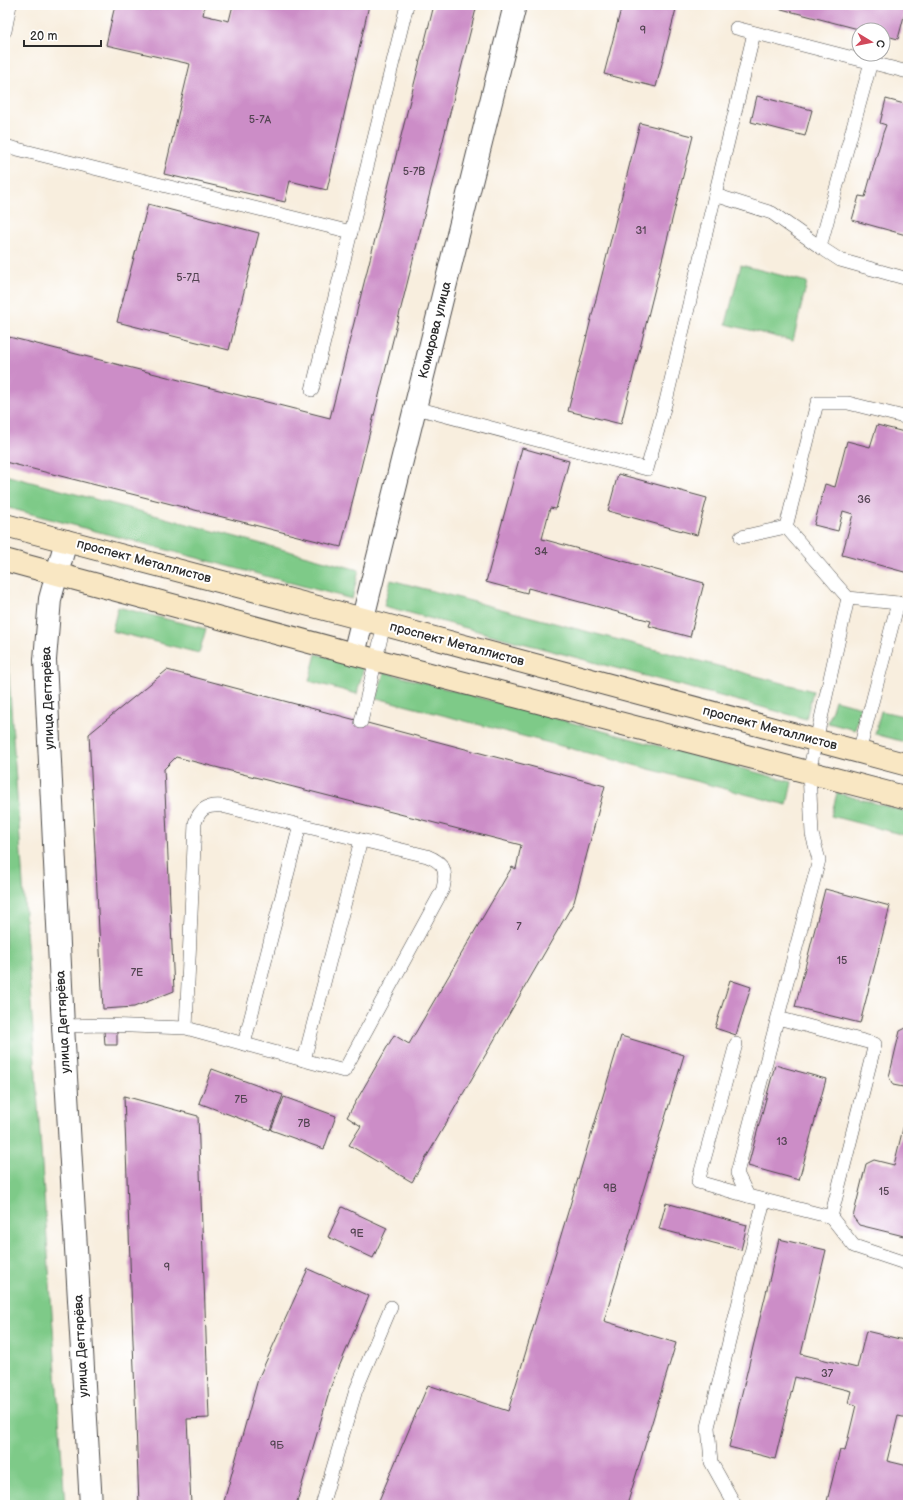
<svg xmlns="http://www.w3.org/2000/svg" width="913" height="1510" font-family="'Balsamiq Sans',sans-serif">
<style>
.green{fill:#7eca88;stroke:#547a5a}
.building{fill:#cc8dc7}
.lines{fill:none;stroke-linecap:round;stroke-linejoin:round}
.lane-casing{stroke:#4a4846;stroke-width:14}
.street-casing{stroke:#4a4846;stroke-width:24}
.secondary-casing{stroke:#4a4846;stroke-width:24}
.lane{stroke:#fff;stroke-width:13}
.street{stroke:#fff;stroke-width:22}
.secondary{stroke:#f9e7c3;stroke-width:22}
.labels{text-anchor:middle;dominant-baseline:central;stroke-width:4;stroke-linejoin:round;paint-order:stroke}
.number-label{font-size:11px;fill:#534452}
.street-label{font-size:13px;fill:#2b2b2b;stroke:#fff}
</style>
<rect width="100%" height="100%" fill="#fff"/>
<filter id="ink" filterUnits="userSpaceOnUse"><feTurbulence type="fractalNoise" baseFrequency=".025" numOctaves="2"/><feDisplacementMap in="SourceGraphic" scale="8" xChannelSelector="R" yChannelSelector="G"/><feConvolveMatrix kernelMatrix="1 2 1 2 8 2 1 2 1" color-interpolation-filters="sRGB"/></filter>
<filter id="wash" filterUnits="userSpaceOnUse"><feTurbulence type="fractalNoise" baseFrequency=".012" numOctaves="4" result="noise"/><feDisplacementMap in="SourceGraphic" scale="16" xChannelSelector="R" yChannelSelector="G"/><feGaussianBlur stdDeviation="0.9" result="paint"/><feColorMatrix in="noise" values="0 0 0 0 0 0 0 0 0 0 0 0 0 0 0 0 0 1.4 0 .05"/><feComposite in="paint" operator="in"/></filter>
<g filter="url(#wash)">
<rect width="100%" height="100%" fill="#f8eede"/>
<g class="green">
<path d="M741,265L807,282L793,341L726,324Z"/>
<path d="M5,475L359,570L352,599L5,507Z"/>
<path d="M391,580L813,691L806,719L384,606Z"/>
<path d="M118,607L206,629L199,653L112,631Z"/>
<path d="M5,618L65,1505H5Z"/>
<path d="M316,654L364,666L357,694L309,681Z"/>
<path d="M384,672L792,782L787,805L377,698Z"/>
<path d="M835,700L861,707L855,730L828,723Z"/>
<path d="M881,711L908,717V743L875,734Z"/>
<path d="M837,793L908,812V836L831,816Z"/>
</g>
<g id="blocks">
<g class="building">
<path d="M115,5H127L150,10L152,5H205L203,15L229,21L233,5H369L327,190L290,181L285,202L164,174L190,64L106,45Z"/>
<path d="M434,5H477L341,547L5,462V336L330,418Z"/>
<path d="M622,5H677L656,87L604,74Z"/>
<path d="M766,5H907L898,39L883,35V30H862Z"/>
<path d="M757,96L812,110L805,136L751,122Z"/>
<path d="M886,99L908,105V229L906,235L852,220L859,196L865,197L883,133L886,125L880,123Z"/>
<path d="M640,123L693,136L621,424L568,411Z"/>
<path d="M148,204L259,233L229,350L117,322Z"/>
<path d="M877,425L908,433V573L842,555L853,514L843,511L838,531L814,525L825,484L835,487L847,441L870,447Z"/>
<path d="M522,448L569,461L556,509L550,508L542,539L704,583L690,637L649,626L651,621L528,588L527,593L486,582Z"/>
<path d="M618,474L707,498L697,535L608,511Z"/>
<path d="M167,670L605,786L574,902L412,1182L349,1145L361,1126L347,1117L394,1035L409,1044L512,867L516,869L521,845L176,757L164,769L174,991L134,1007L103,1009L89,734Z"/>
<path d="M825,889L890,906L860,1023L795,1007Z"/>
<path d="M730,980L751,987L736,1035L715,1028Z"/>
<path d="M908,1027V1088L893,1085L889,1077L900,1031Z"/>
<path d="M104,1031H117V1045H105Z"/>
<path d="M621,1036L684,1055L604,1321L676,1343L627,1505H377L428,1385L508,1411Z"/>
<path d="M775,1065L826,1079L799,1180L748,1166Z"/>
<path d="M212,1069L283,1095L270,1130L199,1103Z"/>
<path d="M124,1096L198,1116L209,1418L187,1419L191,1505H139Z"/>
<path d="M284,1097L336,1116L324,1149L271,1130Z"/>
<path d="M907,1112H908V1237L859,1225L853,1217L866,1164L874,1160L894,1165Z"/>
<path d="M666,1203L747,1225L741,1250L659,1229Z"/>
<path d="M342,1207L387,1228L373,1258L328,1237Z"/>
<path d="M779,1239L826,1250L801,1354L857,1368L866,1331L908,1341V1418L898,1416L887,1461L908,1466V1505H826L840,1450L845,1451L856,1405L848,1403L851,1391L795,1377L775,1459L729,1447Z"/>
<path d="M308,1269L369,1296L331,1386L296,1505H223L258,1379Z"/>
</g>
</g>
</g>
<g filter="url(#ink)">
<use href="#blocks" fill-opacity="0" stroke="#4a4846" stroke-width="1"/>
<g class="lines">
<g class="lane-casing">
<g id="lane">
<path d="M736,28L908,72"/>
<path d="M5,31L10,5"/>
<path d="M5,146L351,232"/>
<path d="M715,195L754,33"/>
<path d="M820,247L871,62"/>
<path d="M312,390L407,5"/>
<path d="M416,408L647,469L666,401L715,195L772,213L820,247L840,260L908,279"/>
<path d="M741,537L786,527"/>
<path d="M898,603L848,598L786,527L817,403H848L908,418"/>
<path d="M361,722L384,625"/>
<path d="M859,752L898,603L908,605"/>
<path d="M778,1018L875,1044L831,1217L748,1196L737,1173L819,860L812,834L809,772L848,598"/>
<path d="M63,1026L104,1025L186,1028L195,823C200,808 207,805 222,806L427,856C445,863 447,871 443,889L344,1071L186,1028"/>
<path d="M244,1044L300,825"/>
<path d="M736,1044L698,1182L748,1196"/>
<path d="M304,1060L361,840"/>
<path d="M831,1217L854,1246L908,1264"/>
<path d="M322,1505L356,1390L391,1307"/>
<path d="M735,1505L711,1462L708,1427L764,1200"/>
</g>
</g>
<g class="street-casing">
<g id="street">
<path d="M66,541L50,599L45,660L63,1026L91,1505"/>
<path d="M354,654L515,5"/>
</g>
</g>
<g class="secondary-casing">
<g id="secondary">
<path d="M5,525L363,619L908,765"/>
<path d="M5,560L376,660L908,798"/>
</g>
</g>
<use href="#lane" class="lane"/>
<use href="#street" class="street"/>
<use href="#secondary" class="secondary"/>
</g>
</g>
<g class="labels">
<g class="number-label">
<text x="643" y="30">9</text>
<text x="260" y="119">5-7А</text>
<text x="414" y="171">5-7В</text>
<text x="641" y="230">31</text>
<text x="188" y="277">5-7Д</text>
<text x="864" y="499">36</text>
<text x="541" y="551">34</text>
<text x="519" y="926">7</text>
<text x="842" y="960">15</text>
<text x="137" y="972">7Е</text>
<text x="241" y="1099">7Б</text>
<text x="304" y="1123">7В</text>
<text x="782" y="1141">13</text>
<text x="610" y="1188">9В</text>
<text x="884" y="1191">15</text>
<text x="357" y="1233">9Е</text>
<text x="167" y="1267">9</text>
<text x="827" y="1373">37</text>
<text x="277" y="1445">9Б</text>
</g>
<g class="street-label">
<text transform="translate(435 330) rotate(-76)">Комарова улица</text>
<text transform="translate(144 561) rotate(15)">проспект Металлистов</text>
<text transform="translate(457 644) rotate(15)">проспект Металлистов</text>
<text transform="translate(48 698) rotate(-92)">улица Дегтярёва</text>
<text transform="translate(770 728) rotate(15)">проспект Металлистов</text>
<text transform="translate(63 1022) rotate(-93)">улица Дегтярёва</text>
<text transform="translate(81 1346) rotate(-93)">улица Дегтярёва</text>
</g>
</g>
<rect width="913" height="1510" fill="none" stroke="#fff" stroke-width="20"/>
<g transform="translate(871 42) rotate(100)"><circle r="19" fill="#ffffff" stroke="#aaaaaa"/>
<path d="M0-3L7 15L0 10L-7 15Z" fill="#d1495b"/>
<text y="-6" font-size="11" font-weight="bold" text-anchor="middle" fill="#2b2b2b">С</text>
</g>
<path d="M24 40v6h77v-6" fill="none" stroke="#2b2b2b" stroke-width="2"/>
<text x="30" y="40" font-size="12" fill="#2b2b2b" stroke="#ffffff" stroke-width="3" paint-order="stroke">20 m</text>
</svg>
